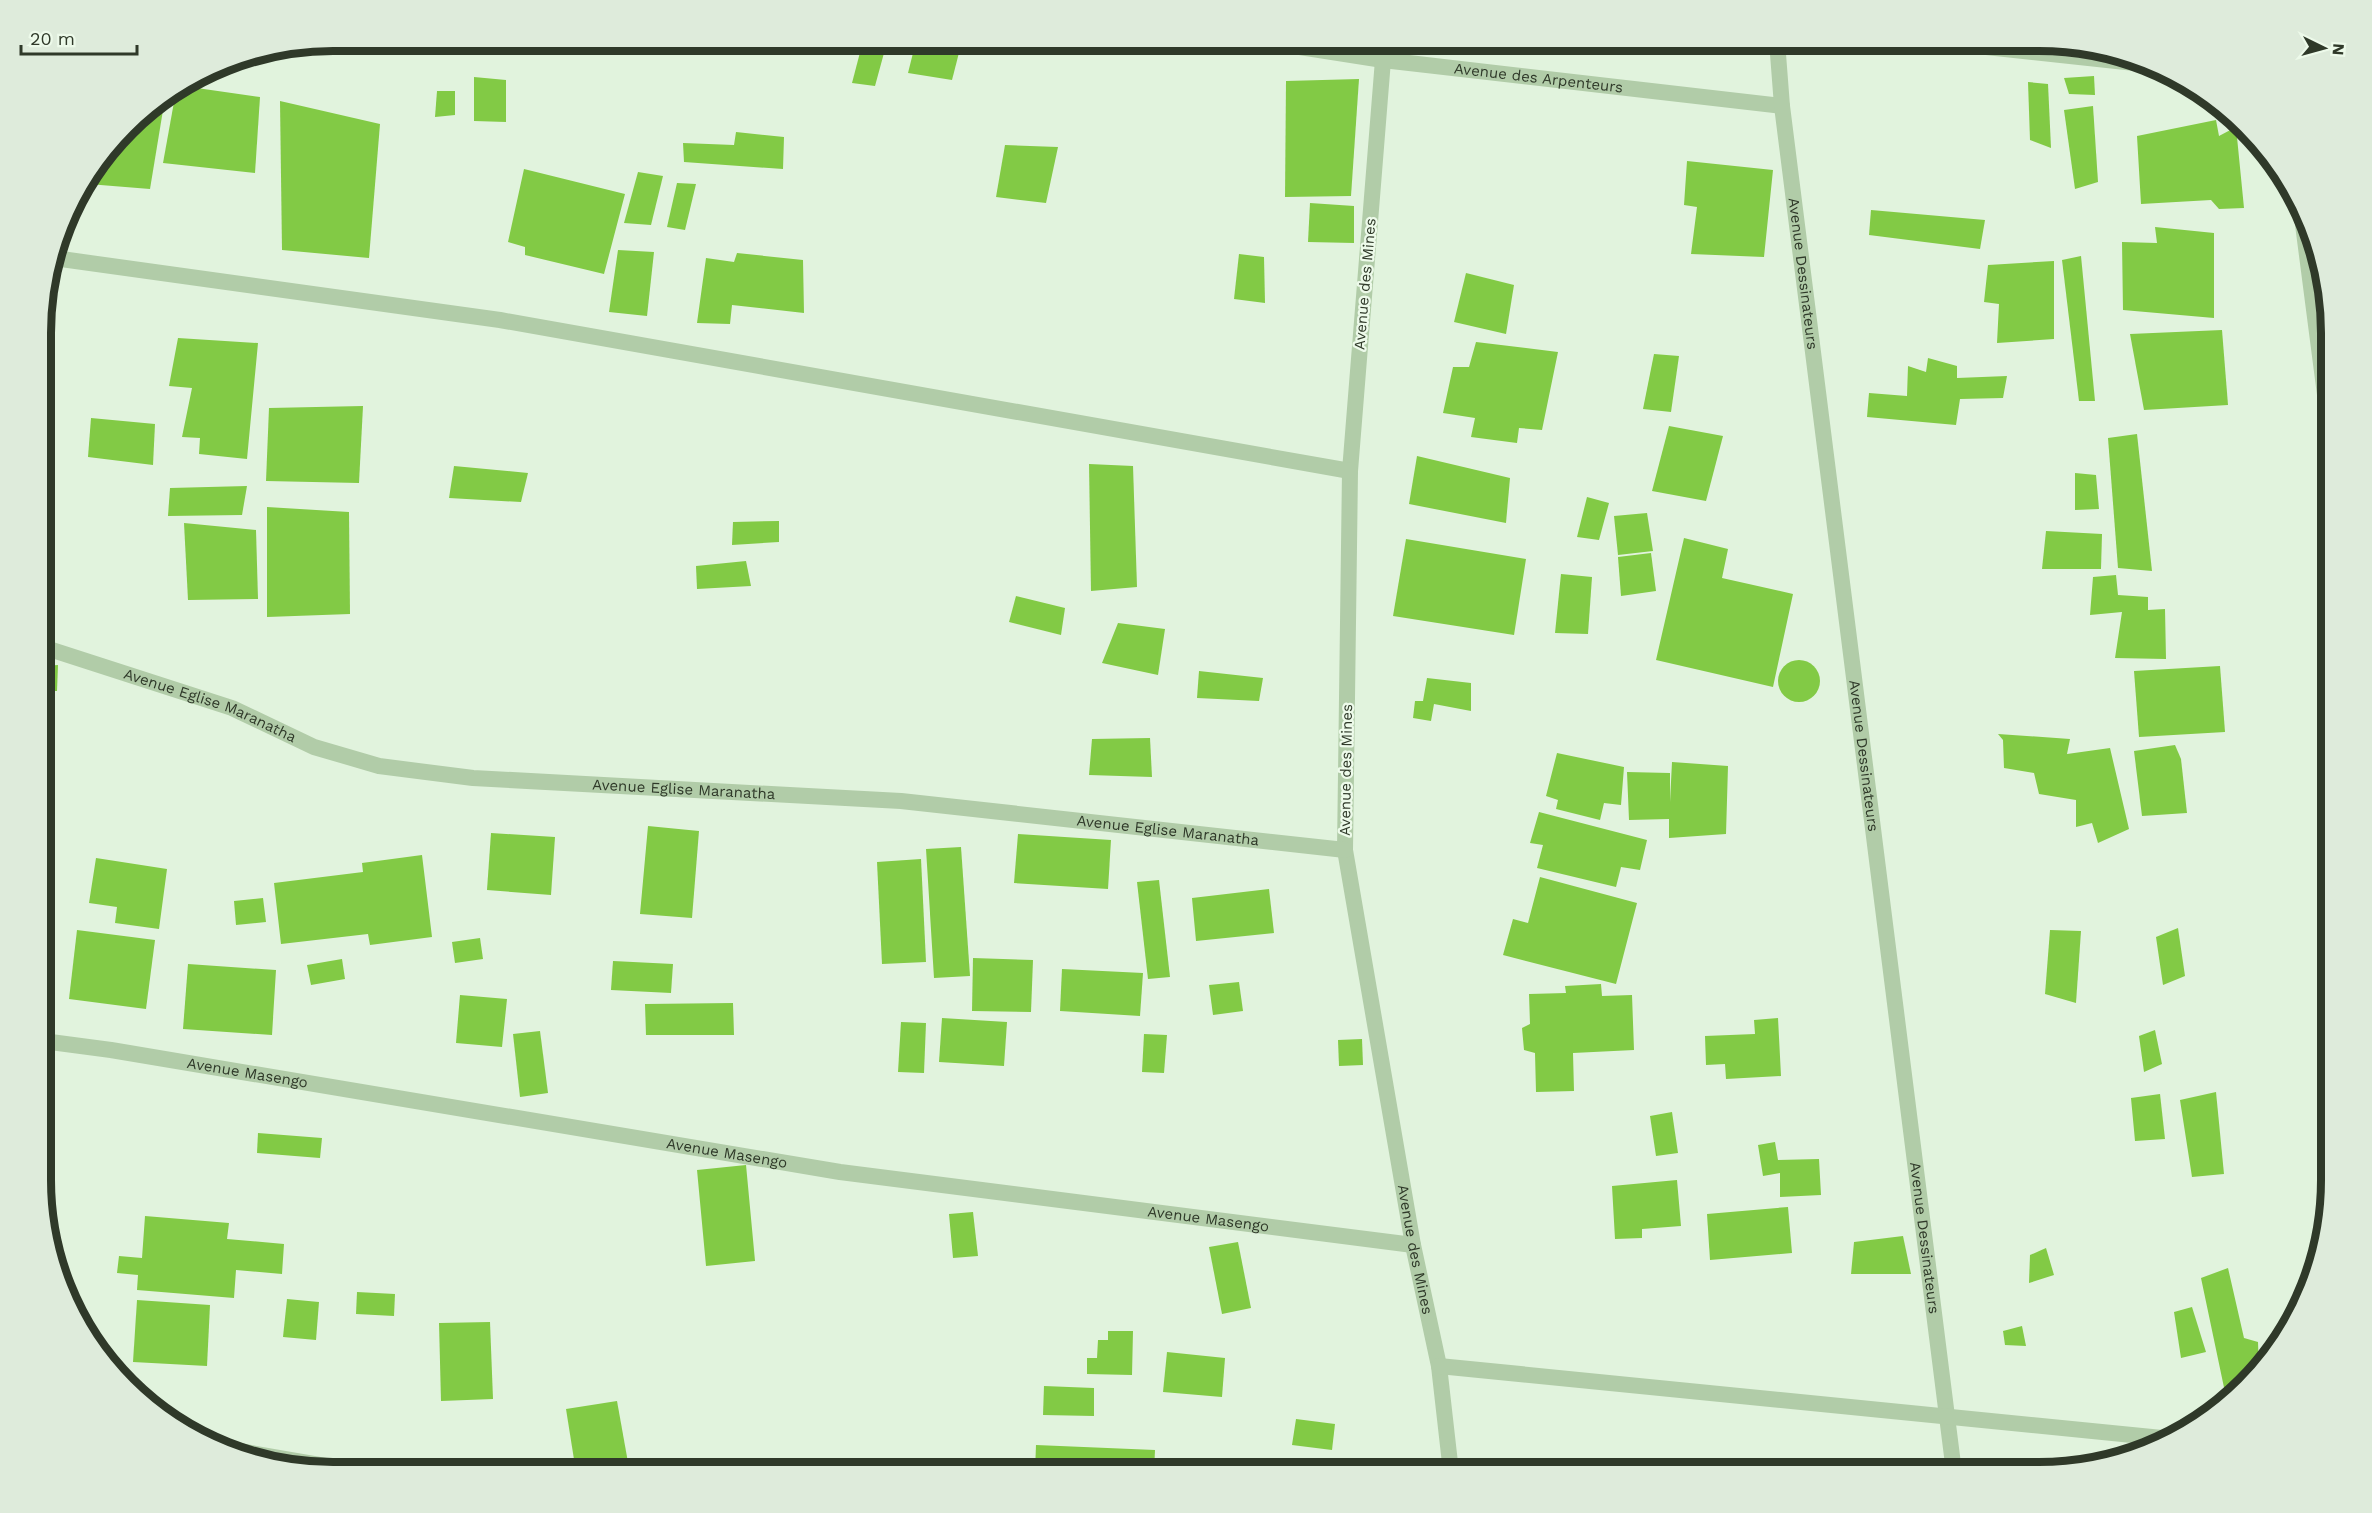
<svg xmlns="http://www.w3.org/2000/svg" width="2372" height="1513" font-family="'Work Sans',sans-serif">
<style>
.building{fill:#82ca45}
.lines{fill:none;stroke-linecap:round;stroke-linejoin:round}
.minor{stroke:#b1cca8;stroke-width:16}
.labels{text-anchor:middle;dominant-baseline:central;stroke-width:4.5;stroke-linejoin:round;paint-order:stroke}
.street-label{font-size:15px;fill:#2f3929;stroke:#edfaea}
.rim{fill:none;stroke:#2f3929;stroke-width:8}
</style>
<rect width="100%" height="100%" fill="#e1f3dd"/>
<g class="building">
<path d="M863,41L887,42L875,86L852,83Z"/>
<path d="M916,41H962L952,80L908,73Z"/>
<path d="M2094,76L2095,95L2069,94L2064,78Z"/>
<path d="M474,77L506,80V122L474,121Z"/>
<path d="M1359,79L1351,196L1285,197L1286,81Z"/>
<path d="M2028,82L2048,84L2051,148L2030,140Z"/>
<path d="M183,86L260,97L255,173L163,163L176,91Z"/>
<path d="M437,91H455V115L435,117Z"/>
<path d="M165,98L150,189L88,184L140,113Z"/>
<path d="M280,101L380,124L369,258L282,250Z"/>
<path d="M2093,106L2098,182L2075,189L2064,110Z"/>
<path d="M2216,120L2219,136L2236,127L2244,208L2219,209L2211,200L2141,204L2137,136Z"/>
<path d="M736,132L784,137L783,169L684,162L683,143L734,145Z"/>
<path d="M1005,145L1058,147L1046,203L996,197Z"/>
<path d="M1687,161L1773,170L1764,257L1691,254L1697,207L1684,205Z"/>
<path d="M524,169L625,194L604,274L525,255V247L508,242Z"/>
<path d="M638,172L663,176L651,225L624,223Z"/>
<path d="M677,183L696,184L685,230L667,227Z"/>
<path d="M1310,203L1354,206V243L1308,242Z"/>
<path d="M1871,210L1985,220L1980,249L1869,235Z"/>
<path d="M2155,227L2214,233V318L2123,310L2122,242L2157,243Z"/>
<path d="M618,250L654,252L647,316L609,312Z"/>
<path d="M737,253L803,260L804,313L732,305L730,324L697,323L706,258L734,262Z"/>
<path d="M1239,254L1264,257L1265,303L1234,299Z"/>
<path d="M2081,256L2095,401H2079L2062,260Z"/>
<path d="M2054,261V339L1997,343L1999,304L1984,302L1988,265Z"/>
<path d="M1466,273L1514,285L1506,334L1454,322Z"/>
<path d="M2222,330L2228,405L2144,410L2130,334Z"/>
<path d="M178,338L258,343L247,459L199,454L200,438L182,437L192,388L169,386Z"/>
<path d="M1476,342L1558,352L1542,430L1519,428L1517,443L1471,437L1475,418L1443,413L1453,367H1469Z"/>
<path d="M1654,354L1679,356L1671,412L1643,409Z"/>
<path d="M1928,358L1957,366V378L2007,376L2003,398L1960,399L1956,425L1867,417L1869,393L1907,396L1908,366L1926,372Z"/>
<path d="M363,406L359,483L266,481L269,408Z"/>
<path d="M91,418L155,424L153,465L88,457Z"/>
<path d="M1669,426L1723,436L1706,501L1652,491Z"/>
<path d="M2137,434L2152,571L2118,568L2108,438Z"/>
<path d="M1417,456L1510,478L1506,523L1409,504Z"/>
<path d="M1089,464L1133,466L1137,587L1091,591Z"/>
<path d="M454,466L528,473L521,502L449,498Z"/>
<path d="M2075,473L2096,475L2099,509L2075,510Z"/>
<path d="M247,486L242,515L168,516L170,488Z"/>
<path d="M1587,497L1609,503L1599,540L1577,537Z"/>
<path d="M267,507L349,512L350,614L267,617Z"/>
<path d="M1647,513L1653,551L1618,555L1614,516Z"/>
<path d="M779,521V542L732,545L733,522Z"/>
<path d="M184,523L256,530L258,599L188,600Z"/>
<path d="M2046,531L2102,534L2101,569H2042Z"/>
<path d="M1684,538L1728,549L1722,578L1793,594L1773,687L1656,660Z"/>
<path d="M1406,539L1526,559L1514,635L1393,616Z"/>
<path d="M1651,553L1656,591L1621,596L1618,557Z"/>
<path d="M746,561L751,586L697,589L696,566Z"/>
<path d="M1561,574L1592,577L1588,634L1555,633Z"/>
<path d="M2116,575L2118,595L2148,597V610L2165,609L2166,659L2115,658L2122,612L2090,615L2093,577Z"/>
<path d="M1016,596L1065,608L1061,635L1009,622Z"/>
<path d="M1118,623L1165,629L1158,675L1102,663Z"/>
<circle cx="1799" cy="681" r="21"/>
<path d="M58,665L57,691H43V666Z"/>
<path d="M2220,666L2225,732L2139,737L2134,671Z"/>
<path d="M1199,671L1263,678L1259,701L1197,698Z"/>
<path d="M1427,678L1471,683V711L1434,704L1431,721L1413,718L1415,701H1423Z"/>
<path d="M1998,734L2070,739L2067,754L2110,748L2129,829L2098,843L2092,823L2076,827V800L2039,794L2034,773L2004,768L2003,740Z"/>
<path d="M1150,738L1152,777L1089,775L1092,739Z"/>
<path d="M2175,745L2181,759L2187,813L2142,816L2134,751Z"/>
<path d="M1557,753L1624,767L1621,805L1604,803L1600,820L1556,809L1558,800L1546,796Z"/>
<path d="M1672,762L1728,766L1726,834L1669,838V819L1629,820L1627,772L1670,773V802Z"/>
<rect x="43" y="765" width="5" height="29"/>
<path d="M1539,812L1647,840L1640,870L1621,867L1616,887L1537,868L1543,845L1530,843Z"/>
<path d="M648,826L699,831L692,918L640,914Z"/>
<path d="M491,833L555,837L551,895L487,890Z"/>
<path d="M1018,834L1111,840L1108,889L1014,883Z"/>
<path d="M43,838L54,839L49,894H43Z"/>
<path d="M961,847L970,976L934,978L926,849Z"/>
<path d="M422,855L432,937L370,945L368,934L281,944L274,883L363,872L362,863Z"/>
<path d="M96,858L167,869L159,929L115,923L117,907L89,903Z"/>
<path d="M921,859L926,962L882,964L877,862Z"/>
<path d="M1540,877L1637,903L1616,984L1503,955L1513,919L1528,923Z"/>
<path d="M1159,880L1170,977L1148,979L1137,882Z"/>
<path d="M1269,889L1274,933L1196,941L1192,898Z"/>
<path d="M263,898L266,922L236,925L234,901Z"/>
<path d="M2178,928L2185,976L2163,985L2156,937Z"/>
<path d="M77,930L155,940L146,1009L69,999Z"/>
<path d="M2050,930L2081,931L2076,1003L2045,994Z"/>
<path d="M480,938L483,959L455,963L452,942Z"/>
<path d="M973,958L1033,960L1031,1012L972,1011Z"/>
<path d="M342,959L345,979L311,985L307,965Z"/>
<path d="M613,961L673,964L671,993L611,990Z"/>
<path d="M188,964L276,970L272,1035L183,1029Z"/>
<path d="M1062,969L1143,973L1140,1016L1060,1011Z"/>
<path d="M1239,982L1243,1011L1213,1015L1209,985Z"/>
<path d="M1601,984L1602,996L1632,995L1634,1050L1573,1053L1574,1091L1536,1092L1535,1053L1524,1050L1522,1028L1530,1024L1529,994L1566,993L1565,986Z"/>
<path d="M460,995L507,999L502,1047L456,1043Z"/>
<path d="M733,1003L734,1035H646L645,1004Z"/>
<path d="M942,1018L1007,1022L1004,1066L939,1062Z"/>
<path d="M1778,1018L1781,1076L1726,1079L1725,1064L1706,1065L1705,1036L1755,1034L1754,1020Z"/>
<path d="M901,1022L926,1023L924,1073L898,1072Z"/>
<path d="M2155,1030L2162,1064L2144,1072L2139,1036Z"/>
<path d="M540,1031L548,1093L520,1097L513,1034Z"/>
<path d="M1144,1034L1167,1035L1164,1073L1142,1072Z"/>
<path d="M1362,1039L1363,1065L1339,1066L1338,1040Z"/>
<path d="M2216,1092L2224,1174L2192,1177L2180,1100Z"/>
<path d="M2160,1094L2165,1139L2135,1141L2131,1098Z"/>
<path d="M1672,1112L1678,1153L1656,1156L1650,1116Z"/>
<path d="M258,1133L322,1138L320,1158L257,1153Z"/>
<path d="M1775,1142L1778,1160L1819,1159L1821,1195L1780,1197V1173L1763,1176L1758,1145Z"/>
<path d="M746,1165L755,1261L706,1266L697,1170Z"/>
<path d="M1677,1180L1681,1226L1642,1229V1238L1615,1239L1612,1186Z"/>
<path d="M1788,1207L1792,1253L1710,1260L1707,1214Z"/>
<path d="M973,1212L978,1256L953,1258L949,1214Z"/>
<path d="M145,1216L229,1223L227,1239L284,1244L282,1274L236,1270L234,1298L137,1290L138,1275L117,1273L119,1256L142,1258Z"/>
<path d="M1903,1236L1911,1274H1851L1854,1242Z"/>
<path d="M1238,1242L1251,1308L1222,1314L1209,1247Z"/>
<path d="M2046,1248L2054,1275L2029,1283L2030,1255Z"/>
<path d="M2228,1268L2244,1338L2258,1342L2259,1370L2246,1387L2226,1397L2201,1278Z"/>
<path d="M357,1292L395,1294L394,1316L356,1314Z"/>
<path d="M287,1299L319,1302L316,1340L283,1337Z"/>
<path d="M137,1300L210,1305L207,1366L133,1362Z"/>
<path d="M2192,1307L2206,1352L2181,1358L2174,1312Z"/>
<path d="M490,1322L493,1399L441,1401L439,1323Z"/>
<path d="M2022,1326L2026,1346L2005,1345L2003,1331Z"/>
<path d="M1108,1331H1133L1132,1375L1087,1374V1358H1097L1098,1340H1108Z"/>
<path d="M1167,1352L1225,1358L1222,1397L1163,1392Z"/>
<path d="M1044,1386L1094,1388V1416L1043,1415Z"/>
<path d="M617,1401L629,1468L603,1472H576L566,1409Z"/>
<path d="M1296,1419L1335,1424L1332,1450L1292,1445Z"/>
<path d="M1036,1445L1155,1450L1154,1472H1035Z"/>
</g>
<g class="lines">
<g class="minor">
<path id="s1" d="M1261,41L1383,60L1782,106"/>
<path id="s2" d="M1777,41L1782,106L1954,1472"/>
<path d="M1931,41L2144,64"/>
<path id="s3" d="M1383,60L1350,471L1345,850L1413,1245L1439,1366L1451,1472"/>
<path d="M2301,209L2331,441"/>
<path d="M54,258L500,320L1350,471"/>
<path id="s4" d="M43,647L232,708L314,747L379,766L473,778L901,801L1345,850"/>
<path id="s5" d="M43,1041L111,1050L840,1172L1413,1245"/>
<path d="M1439,1366L2172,1439"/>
<path d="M222,1448L360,1472"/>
</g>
</g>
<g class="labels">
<g class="street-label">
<text stroke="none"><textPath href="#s1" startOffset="280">Avenue des Arpenteurs</textPath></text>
<text stroke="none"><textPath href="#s2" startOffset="234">Avenue Dessinateurs</textPath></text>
<text transform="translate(1365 284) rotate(-85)">Avenue des Mines</text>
<text stroke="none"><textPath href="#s4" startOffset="177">Avenue Eglise Maranatha</textPath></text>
<text stroke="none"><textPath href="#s2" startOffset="720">Avenue Dessinateurs</textPath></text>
<text transform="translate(1346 770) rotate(-89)">Avenue des Mines</text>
<text stroke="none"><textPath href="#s4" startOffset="663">Avenue Eglise Maranatha</textPath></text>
<text stroke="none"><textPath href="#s4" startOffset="1149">Avenue Eglise Maranatha</textPath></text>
<text stroke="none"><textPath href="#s5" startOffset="207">Avenue Masengo</textPath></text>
<text stroke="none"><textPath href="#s5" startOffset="693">Avenue Masengo</textPath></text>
<text stroke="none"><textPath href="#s5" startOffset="1179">Avenue Masengo</textPath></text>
<text stroke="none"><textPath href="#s2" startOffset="1206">Avenue Dessinateurs</textPath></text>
<text stroke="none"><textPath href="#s3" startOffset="1197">Avenue des Mines</textPath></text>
</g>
</g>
<path d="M0 0H2372V1513H0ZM333 51H2039A282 282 0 0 1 2321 333V1180A282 282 0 0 1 2039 1462H333A282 282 0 0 1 51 1180V333A282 282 0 0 1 333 51Z" fill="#deebdb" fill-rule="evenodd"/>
<path class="rim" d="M333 51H2039A282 282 0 0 1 2321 333V1180A282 282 0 0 1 2039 1462H333A282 282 0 0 1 51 1180V333A282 282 0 0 1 333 51Z"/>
<g transform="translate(2324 48) rotate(95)" stroke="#edfaea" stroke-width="4.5" paint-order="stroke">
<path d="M0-4.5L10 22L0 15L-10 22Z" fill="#2f3929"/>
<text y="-9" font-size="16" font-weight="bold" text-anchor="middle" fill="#2f3929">N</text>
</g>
<path d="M21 45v9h116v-9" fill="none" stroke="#2f3929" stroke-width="3"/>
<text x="30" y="45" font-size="18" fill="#2f3929" stroke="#edfaea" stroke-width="4.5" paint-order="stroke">20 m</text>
</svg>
